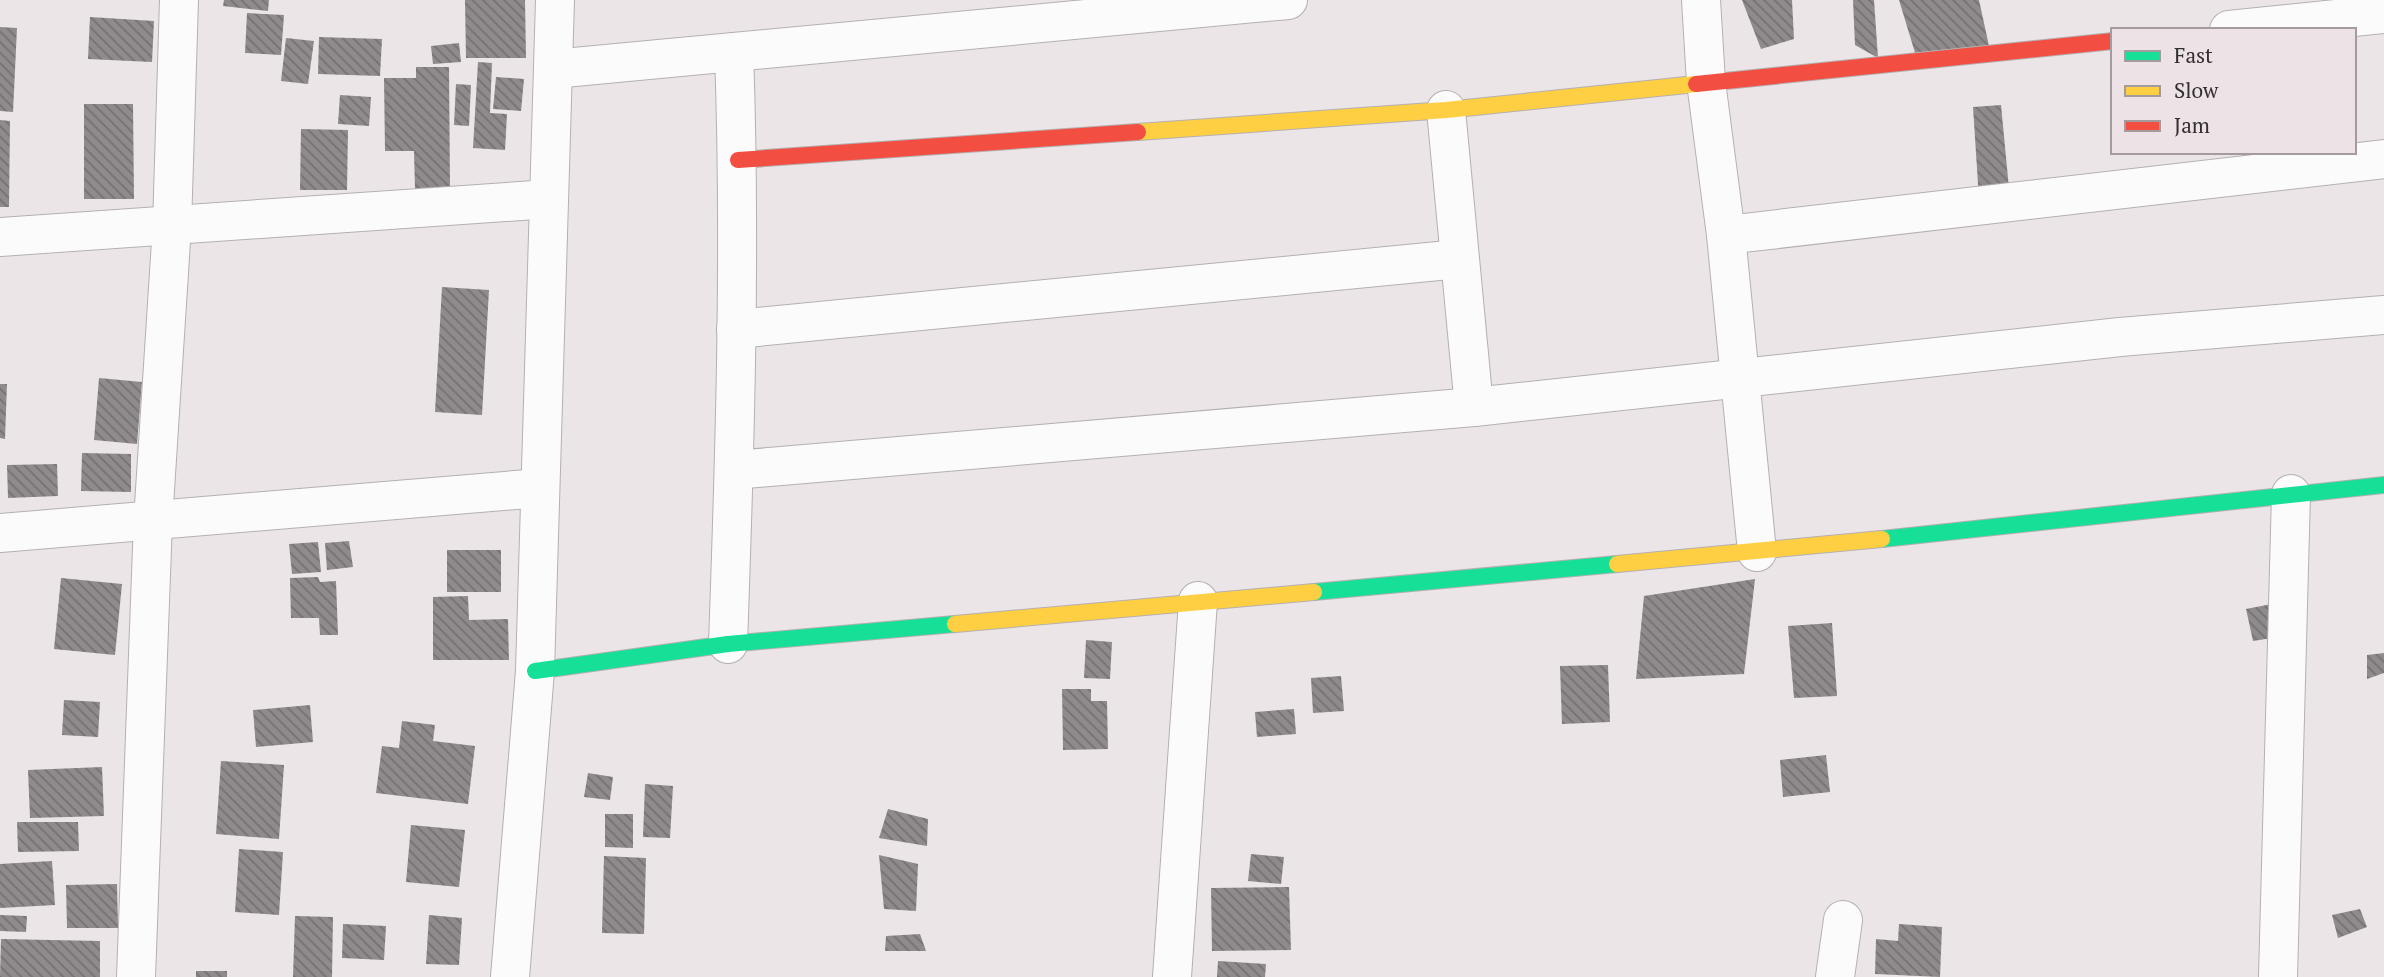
<svg xmlns="http://www.w3.org/2000/svg" width="2384" height="977" font-family="'PT Serif',serif">
<style>
.building{fill:url(#building-back-hatch)}
.lines{fill:none;stroke-linecap:round;stroke-linejoin:round}
.street-casing{stroke:#b4b0b1;stroke-width:40}
.fast-casing{stroke:#b4b0b1;stroke-width:18}
.slow-casing{stroke:#b4b0b1;stroke-width:18}
.jam-casing{stroke:#b4b0b1;stroke-width:18}
.street{stroke:#fcfbfb;stroke-width:38}
.fast{stroke:#16e098;stroke-width:16}
.slow{stroke:#ffcf43;stroke-width:16}
.jam{stroke:#f24e42;stroke-width:16}
</style>
<defs>
<pattern id="building-back-hatch" width="6" height="6" patternUnits="userSpaceOnUse" patternTransform="scale(1.75)"><rect width="6" height="6" fill="#8f8a8c"/><path d="M-1 5l2 2M0 0l6 6M5-1l2 2" fill="none" stroke="#757173"/></pattern>
</defs>
<rect width="100%" height="100%" fill="#ebe5e7"/>
<g class="building">
<path d="M224,0H269L268,11L223,6Z"/>
<path d="M465,0H525L526,58H466Z"/>
<path d="M1742,0H1792L1794,39L1761,49Z"/>
<path d="M1853,0H1874L1878,58L1855,45Z"/>
<path d="M1899,0H1979L1989,46L1916,56Z"/>
<path d="M247,13L284,15L281,55L245,53Z"/>
<path d="M90,17L154,21L152,62L88,59Z"/>
<path d="M0,27L17,28L13,112L0,111Z"/>
<path d="M319,37L382,39L380,76L318,74Z"/>
<path d="M286,38L314,41L308,84L281,81Z"/>
<path d="M459,43L461,62L433,64L431,46Z"/>
<path d="M478,62L492,63L490,113L507,114L505,150L473,148Z"/>
<path d="M416,67H449L450,189H415L414,151H385L384,78H416Z"/>
<path d="M496,77L524,79L521,111L493,109Z"/>
<path d="M456,84L471,85L469,126L454,125Z"/>
<path d="M340,95L371,97L369,126L338,124Z"/>
<path d="M84,104H133L134,199H84Z"/>
<path d="M2001,105L2010,199H1979L1973,107Z"/>
<path d="M0,120L10,121L9,207H0Z"/>
<path d="M301,129L348,130L347,190H300Z"/>
<path d="M442,287L489,290L482,415L435,412Z"/>
<path d="M99,378L142,382L137,444L94,440Z"/>
<path d="M0,384H7L5,439L0,438Z"/>
<path d="M82,453L131,454V492L81,491Z"/>
<path d="M57,464L58,496L8,498L7,465Z"/>
<path d="M349,541L353,567L327,570L325,543Z"/>
<path d="M318,542L321,572L292,574L289,544Z"/>
<rect x="447" y="550" width="54" height="42"/>
<path d="M318,577L320,582L336,581L338,635H320L319,618H291L290,578Z"/>
<path d="M61,578L122,584L115,655L54,649Z"/>
<path d="M1755,579L1744,674L1636,679L1644,596Z"/>
<path d="M468,596L469,620L508,619L509,660H433V597Z"/>
<path d="M2282,602L2284,636L2253,641L2246,609Z"/>
<path d="M1832,623L1837,696L1794,698L1788,626Z"/>
<path d="M1086,640L1112,642L1110,679L1084,678Z"/>
<path d="M2384,653V673L2367,679V655Z"/>
<path d="M1608,665L1610,722L1562,724L1560,666Z"/>
<path d="M1341,676L1344,711L1313,713L1311,678Z"/>
<path d="M1062,689H1091V701H1107L1108,749L1063,750Z"/>
<path d="M64,700L100,702L98,737L62,735Z"/>
<path d="M310,705L313,742L256,747L253,710Z"/>
<path d="M1294,709L1296,734L1257,737L1255,712Z"/>
<path d="M402,721L435,725L433,741L475,746L468,804L376,793L382,746L399,748Z"/>
<path d="M1826,755L1830,792L1783,797L1780,760Z"/>
<path d="M221,761L284,765L279,839L216,834Z"/>
<path d="M102,767L104,816L30,818L28,770Z"/>
<path d="M588,773L613,777L610,800L584,797Z"/>
<path d="M645,784L673,786L670,838L643,837Z"/>
<path d="M888,809L928,819L927,846L879,838Z"/>
<path d="M605,814H633V848L605,847Z"/>
<path d="M17,822H78L79,851L18,852Z"/>
<path d="M411,825L465,830L459,887L406,882Z"/>
<path d="M239,849L283,852L279,915L235,912Z"/>
<path d="M1251,854L1284,857L1281,884L1248,881Z"/>
<path d="M879,855L918,864L916,911L884,909Z"/>
<path d="M604,856L646,858L644,934L602,933Z"/>
<path d="M52,861L55,905L0,908V864Z"/>
<path d="M117,884L118,928H67L66,885Z"/>
<path d="M1289,887L1291,950L1212,951L1211,888Z"/>
<path d="M2360,909L2367,927L2338,938L2332,915Z"/>
<path d="M0,915L27,916L26,932L0,931Z"/>
<path d="M429,915L462,918L459,965L426,964Z"/>
<path d="M295,916L333,917L332,977H293Z"/>
<path d="M343,924L386,926L384,960L342,958Z"/>
<path d="M1899,924L1942,927L1940,977L1875,974L1876,939L1898,941Z"/>
<path d="M920,934L926,951H885L886,936Z"/>
<path d="M1,939L100,941V977H0Z"/>
<path d="M1218,961L1266,964L1265,977H1217Z"/>
<rect x="196" y="971" width="31" height="6"/>
</g>
<g class="lines">
<g class="street-casing">
<g id="street">
<path d="M1701,0L1706,82L1726,235L1757,552"/>
<path d="M2229,30L2384,14"/>
<path d="M553,69L1288,0"/>
<path d="M1446,110L1474,407"/>
<path d="M1726,235L2384,159"/>
<path d="M0,237L549,199"/>
<path d="M736,329L1459,259"/>
<path d="M734,470L1474,407L2120,337L2384,315"/>
<path d="M0,533L540,488"/>
<path d="M728,644C735,447 741,249 734,52"/>
<path d="M136,977L153,521L172,226L179,0"/>
<path d="M510,977L535,671L555,0"/>
<path d="M1172,977L1198,601"/>
<path d="M1835,977L1843,920"/>
<path d="M2278,977L2291,494"/>
</g>
</g>
<g class="fast-casing">
<g id="fast">
<path d="M1882,539L2384,485"/>
<path d="M1314,592L1617,564"/>
<path d="M535,671L728,644L955,624"/>
</g>
</g>
<g class="slow-casing">
<g id="slow">
<path d="M1138,132L1446,110L1696,84"/>
<path d="M1617,564L1882,539"/>
<path d="M955,624L1314,592"/>
</g>
</g>
<g class="jam-casing">
<g id="jam">
<path d="M1696,84L2113,41"/>
<path d="M738,160L1138,132"/>
</g>
</g>
<use href="#street" class="street"/>
<use href="#fast" class="fast"/>
<use href="#slow" class="slow"/>
<use href="#jam" class="jam"/>
</g>
<rect x="2111" y="28" width="245" height="126" fill="#ede3e6" stroke="#a39b9d" stroke-width="2"/>
<rect x="2125" y="51" width="35" height="10" fill="#16e098" stroke="#a39b9d" stroke-width="2"/>
<text x="2174" y="63" font-size="21" fill="#332f30">Fast</text>
<rect x="2125" y="86" width="35" height="10" fill="#ffcf43" stroke="#a39b9d" stroke-width="2"/>
<text x="2174" y="98" font-size="21" fill="#332f30">Slow</text>
<rect x="2125" y="121" width="35" height="10" fill="#f24e42" stroke="#a39b9d" stroke-width="2"/>
<text x="2174" y="133" font-size="21" fill="#332f30">Jam</text>
</svg>
